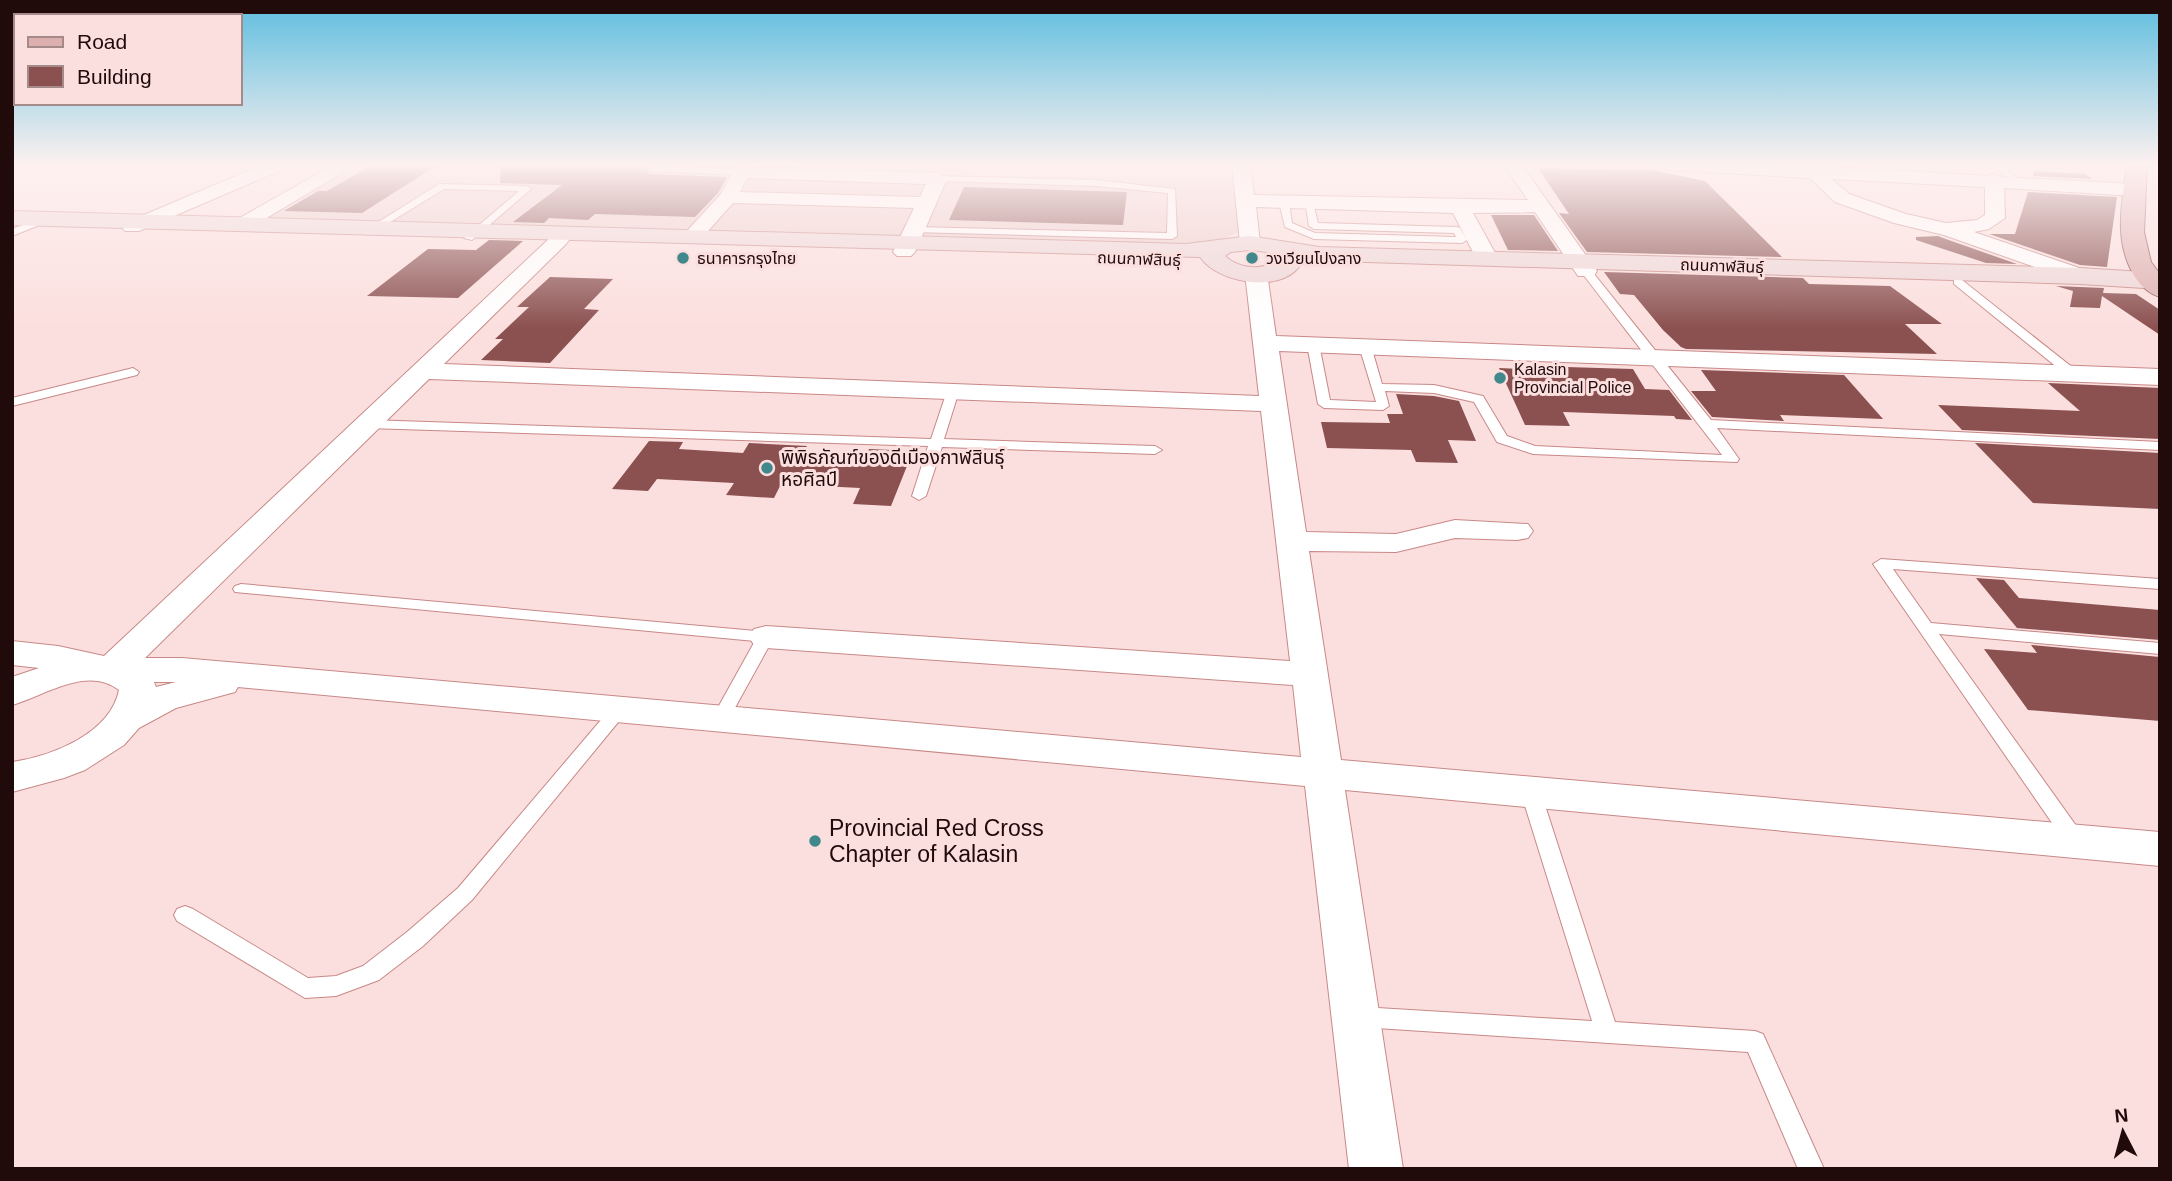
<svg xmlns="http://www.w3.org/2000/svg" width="2172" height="1181" font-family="Helvetica,'Noto Sans Thai',sans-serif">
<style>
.built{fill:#edcecd}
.building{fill:#8b5050}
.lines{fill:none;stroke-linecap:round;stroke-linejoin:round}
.lane-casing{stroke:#c88887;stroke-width:2}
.street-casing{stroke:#c88887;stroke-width:2}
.secondary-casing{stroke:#c88887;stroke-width:2}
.primary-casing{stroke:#8e5353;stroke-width:2}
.lane{fill:#fff;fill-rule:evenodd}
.street{fill:#fff;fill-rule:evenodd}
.secondary{fill:#eed7d7;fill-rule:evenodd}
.primary{fill:#deafaf;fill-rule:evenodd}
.poi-dot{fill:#40888c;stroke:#fbdfde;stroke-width:2.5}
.labels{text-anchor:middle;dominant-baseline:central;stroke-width:6;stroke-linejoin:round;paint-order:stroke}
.far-poi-label{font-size:16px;fill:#210a0a;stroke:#fbdfde;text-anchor:start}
.far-street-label{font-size:16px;fill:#210a0a;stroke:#fbdfde}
.poi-label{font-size:19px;fill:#210a0a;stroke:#fbdfde;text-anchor:start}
.near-poi-label{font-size:23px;fill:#210a0a;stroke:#fbdfde;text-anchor:start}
</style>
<rect width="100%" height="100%" fill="#fbdfde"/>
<path class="built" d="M362,164H1230L1239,232L1214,243L1194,246L263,218Z"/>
<g class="building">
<path d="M374,164H439L362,213L284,211L318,191H327Z"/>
<path d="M501,164H649L646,167L649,174L727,177L718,193L695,217L595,214L588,220L549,218L544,223L513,222L562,185L500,183Z"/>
<path d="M1538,168L1652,170L1705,181L1782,257L1587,252L1559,213L1569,214Z"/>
<path d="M2034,171L2085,174L2093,179L2033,176Z"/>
<path d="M964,187L1127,192L1123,225L949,220Z"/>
<path d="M2028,192L2117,197L2107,267L2080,265L1989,234H2015Z"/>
<path d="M1491,215H1534L1558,251L1508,250Z"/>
<path d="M1938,236L1943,238L2017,264L1986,263L1916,240V237Z"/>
<path d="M489,240L523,241L458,298L367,296L428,249L476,250Z"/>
<path d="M1604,272L1803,278L1809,284L1890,286L1942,324H1905L1937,354L1686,349L1681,347L1663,330L1634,295L1620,294Z"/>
<path d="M550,277L613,279L584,309L599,310L550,363L481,360L503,339H495L529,307H517Z"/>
<path d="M2056,286L2104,288L2103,293L2136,294L2160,310V335L2102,296L2100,308L2070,307L2073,291Z"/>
<path d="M1566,367L1633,369L1645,389L1669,390L1692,420L1676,419L1674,416L1563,412L1570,426L1525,425L1499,368L1568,371Z"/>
<path d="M1701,370L1844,375L1883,419L1780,415L1784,421L1712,417L1691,391H1716Z"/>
<path d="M2048,383L2160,388V439L1962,430L1938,405L2080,411Z"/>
<path d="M1396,394L1434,396L1459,401L1476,441L1448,440L1458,463L1416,462L1411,450L1327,448L1321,422L1390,423L1387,414H1403Z"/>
<path d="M649,441L683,442L679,449L743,453L749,443L807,446L802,455L865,458L869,449L913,451L891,506L853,504L860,488L781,484L774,498L726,495L734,483L657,479L648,491L612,489Z"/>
<path d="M1975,443L2160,453V509L2033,503Z"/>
<path d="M1976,578L2004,580L2019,598L2160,610V640L2017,628Z"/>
<path d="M2031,645L2160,657V721L2028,710L1984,649L2037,653Z"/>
</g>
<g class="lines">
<g class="lane-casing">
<g id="lane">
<path d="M1992,164H2001L2021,182L2014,184Z"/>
<path d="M652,166L741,169L745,172L741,175L649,171V167Z"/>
<path d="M938,176L1096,180L1175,189L1177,236L1172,239L912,232V228L915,227L1167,233L1168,193L1096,186L935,181V177Z"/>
<path d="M439,184L527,186L531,189L472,240L464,238L519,191L444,189L369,235L361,233Z"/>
<path d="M1284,199L1289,202L1292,223L1315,233L1456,237L1454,233L1314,229L1309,226L1305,201L1313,203L1318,223L1457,227L1460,228L1467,240L1462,243L1314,239L1285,227L1279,202Z"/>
<path d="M34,221L37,222V226L12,236V229Z"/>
<path d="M1586,268L1590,269L1711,420L2160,442V450L1717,428L1739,459L1737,462L1533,454L1497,442L1474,402L1434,393L1385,391L1389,406L1383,410L1324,408L1318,404L1307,344L1309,342L1319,344L1330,400L1376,402L1359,346L1365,343L1371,346L1382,384L1434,385L1483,396L1507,436L1535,446L1722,455L1582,273L1581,271Z"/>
<path d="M1954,280H1962L2077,371V377H2069L1954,284Z"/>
<path d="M133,368L139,372L137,375L12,406V398Z"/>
<path d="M953,387L959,391L944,439L1155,446L1162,450L1155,454L942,447L926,496L919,500L912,496L928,446L368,428L362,424L368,420L931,439L947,391Z"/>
<path d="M1881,559L2160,579V589L1893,569L1931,623L2160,643V654L1939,634L2082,834L2085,840L2082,846L2075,848L2068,846L1873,564Z"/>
<path d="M241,584L766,632L774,637L726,724H714L711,720L755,641L235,592L233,589L235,586Z"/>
<path d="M618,705L624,707L627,711L624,715L472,900L423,946L379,980L336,996L305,998L177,921L174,915L177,909L185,906L193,909L308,978L336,976L363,966L407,932L458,888L612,707Z"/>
<path d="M1531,786L1538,788L1541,793L1615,1022L1755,1031L1763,1034L1824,1169H1798L1748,1052L1361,1027L1353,1024L1349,1017L1353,1010L1361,1007L1592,1021L1521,793L1524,788Z"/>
</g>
</g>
<g class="street-casing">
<g id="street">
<path d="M264,164H289L286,168L139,231H125L122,227L125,223Z"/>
<path d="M335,164H357L250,228H236L233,224L236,220Z"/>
<path d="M1232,164H1250L1254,195L1528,200L1503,164H1521L1597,271L1594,276H1578L1535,212L1473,213L1499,260L1496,265H1480L1477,260L1453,213L1256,207L1260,243L1257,247H1243L1240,243Z"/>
<path d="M1647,164L1813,166L1987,176L1994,174L2001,177L2136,184L2145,190L2136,196L2004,188L2005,218L1989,229L1974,232L2088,271L2091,276L2088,281L2080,283L1944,235L1894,223L1835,202L1810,178L1656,169ZM1832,179L1985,187V215L1977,220L1946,223L1906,214L1849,194Z"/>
<path d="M741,167L938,173L947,179L915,252L911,256H897L893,252L914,208L733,203L700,240H686L683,236L686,232L720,195L735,168ZM747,178L926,184L920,197L740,192Z"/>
<path d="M559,234L566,236L569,240L566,244L444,364L1259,396L1245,273L1248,268H1264L1267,273L1276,336L2160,369V385L1279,351L1306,532L1396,534L1455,520L1528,524L1533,531L1528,538L1517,540L1455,538L1396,552L1309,551L1341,760L2160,832V866L1345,790L1403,1169H1349L1305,786L238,687L235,692L176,708L139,728L124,745L85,770L64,778L12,792V762C52,756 110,734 119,690C87,665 44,696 12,705V677L39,668L12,665V641L58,646L104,656L552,236ZM429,379L1261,411L1290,661L766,626L754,629L749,637L754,645L766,648L1293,685L1301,757L182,658H145ZM154,682H176L156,687Z"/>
</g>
</g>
<g class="secondary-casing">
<path id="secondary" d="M12,211L1186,244L1250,236L1319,247L2080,268L2160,273V289L2080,284L1303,260C1288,295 1219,285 1200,257L12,225ZM1250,250L1267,252L1278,260C1262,271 1239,269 1225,256L1231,252Z"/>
</g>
<g class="primary-casing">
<path id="primary" d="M2127,164H2147L2144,232L2151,262L2160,274V297C2149,294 2141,286 2135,277C2113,242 2122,203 2127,164Z"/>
</g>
<use href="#lane" class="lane"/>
<use href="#street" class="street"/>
<use href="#secondary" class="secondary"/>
<use href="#primary" class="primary"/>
</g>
<linearGradient id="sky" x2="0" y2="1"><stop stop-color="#5cbddf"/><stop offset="0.5" stop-color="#fdf1f0"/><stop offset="1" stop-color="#fdf1f0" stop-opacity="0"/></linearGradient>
<rect width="2172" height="329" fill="url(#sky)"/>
<g class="poi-dot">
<circle cx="683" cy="258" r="7"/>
<circle cx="1252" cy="258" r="7"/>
<circle cx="1500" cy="378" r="7"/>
<circle cx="767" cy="468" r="7"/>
<circle cx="815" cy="841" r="7"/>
</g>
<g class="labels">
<g class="far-poi-label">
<text x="697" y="258">ธนาคารกรุงไทย</text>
<text x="1266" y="258">วงเวียนโปงลาง</text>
<text x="1514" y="369">Kalasin<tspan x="1514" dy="18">Provincial Police</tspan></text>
</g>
<g class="far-street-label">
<text transform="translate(1139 259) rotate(2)">ถนนกาฬสินธุ์</text>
<text transform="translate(1722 266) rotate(2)">ถนนกาฬสินธุ์</text>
</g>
<g class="poi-label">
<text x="781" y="457">พิพิธภัณฑ์ของดีเมืองกาฬสินธุ์<tspan x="781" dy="22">หอศิลป์</tspan></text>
</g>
<g class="near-poi-label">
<text x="829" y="828">Provincial Red Cross<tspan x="829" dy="26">Chapter of Kalasin</tspan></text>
</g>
</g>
<rect width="2172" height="1181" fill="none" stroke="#210a0a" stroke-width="28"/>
<rect x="14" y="14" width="228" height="91" fill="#fbdfde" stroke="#a48a89" stroke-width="2"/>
<rect x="28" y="37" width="35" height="10" fill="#deafaf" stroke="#a48a89" stroke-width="2"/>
<text x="77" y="49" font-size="21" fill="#210a0a">Road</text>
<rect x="28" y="66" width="35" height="21" fill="#8b5050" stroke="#a48a89" stroke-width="2"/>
<text x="77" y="84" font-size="21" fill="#210a0a">Building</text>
<g transform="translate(2123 1132) rotate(354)" stroke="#fbdfde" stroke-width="5" paint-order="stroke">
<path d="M0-5L12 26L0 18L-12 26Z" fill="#210a0a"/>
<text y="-10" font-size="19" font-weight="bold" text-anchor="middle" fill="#210a0a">N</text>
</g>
</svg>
